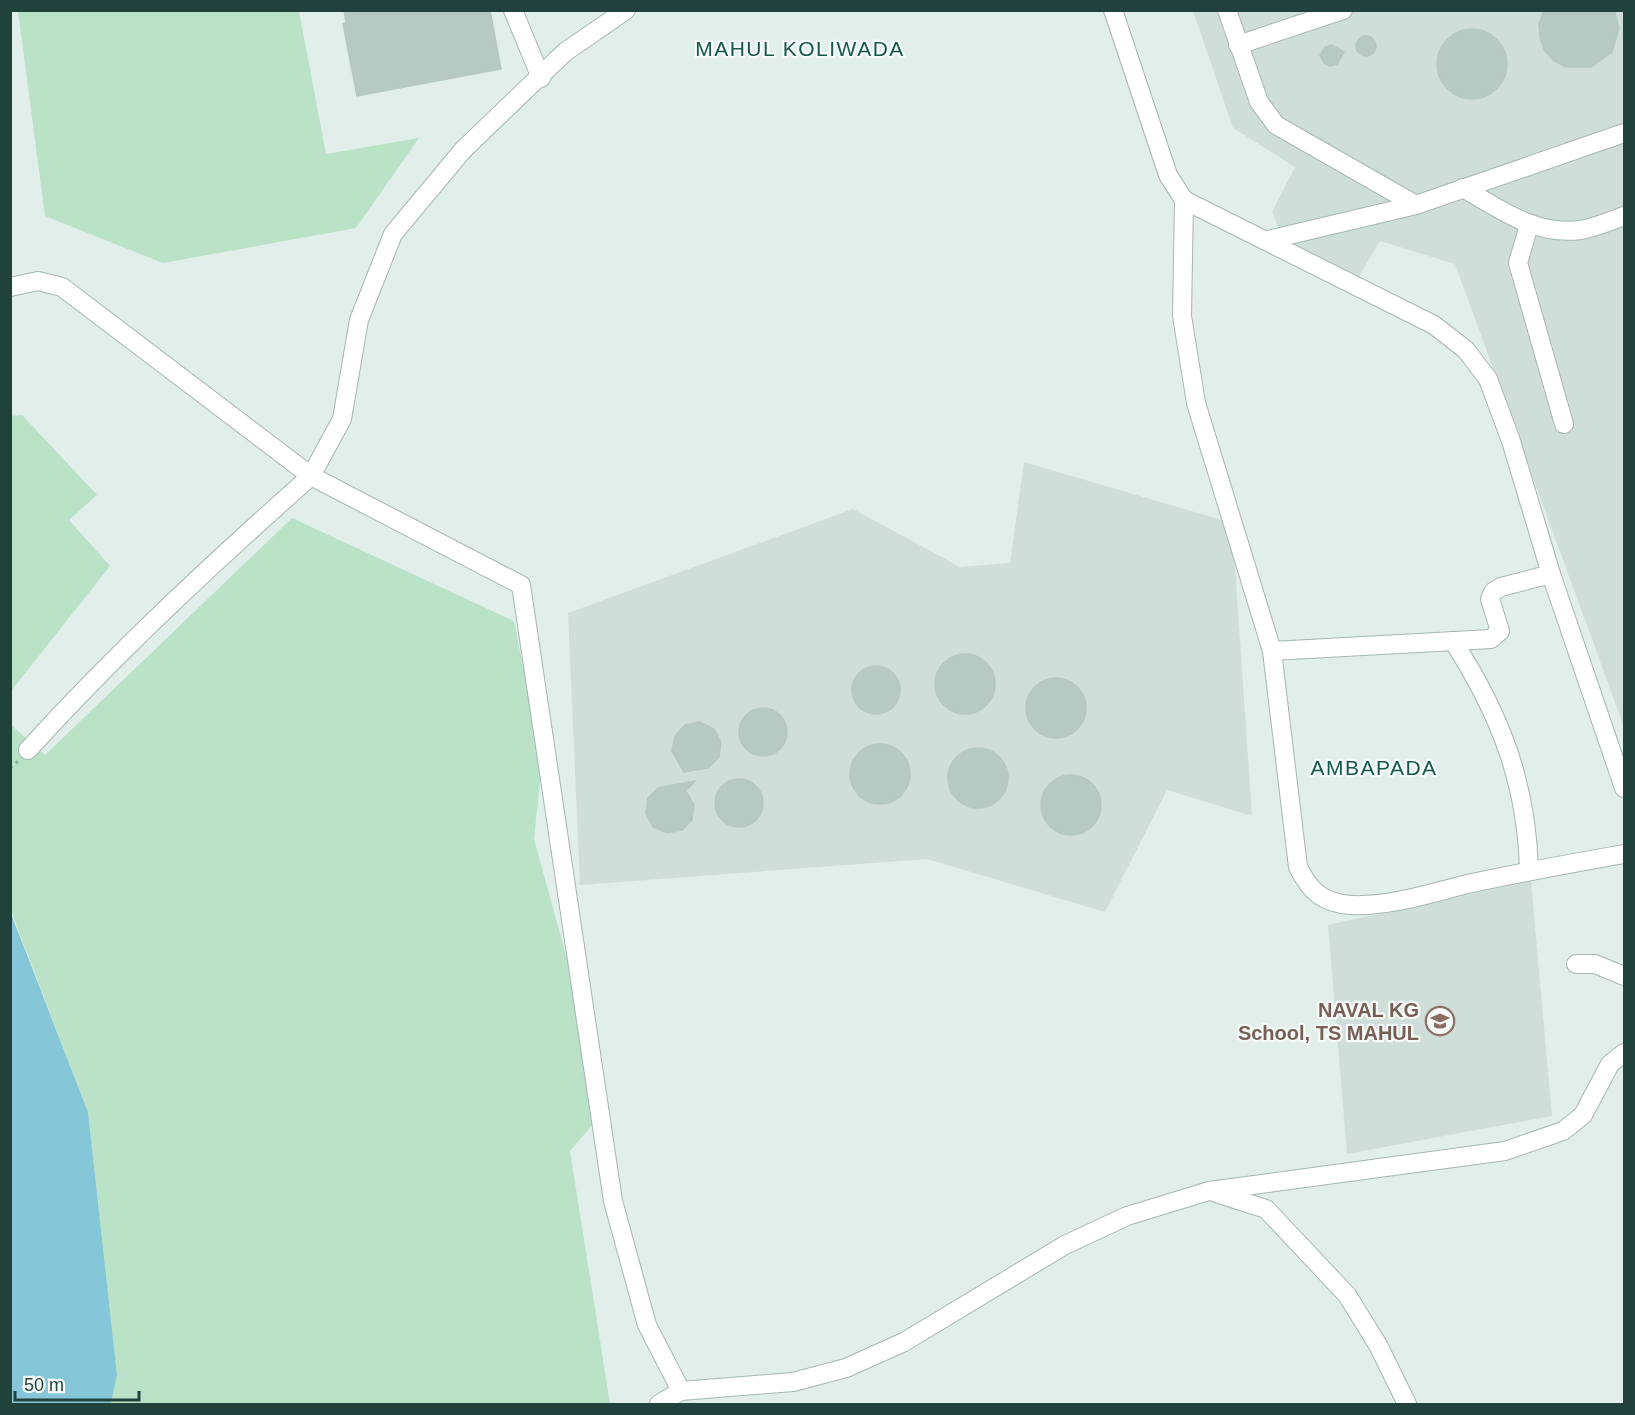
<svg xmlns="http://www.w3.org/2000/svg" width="1635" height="1415" font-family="Arial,sans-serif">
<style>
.built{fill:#d0ded9}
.green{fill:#b9e2c6}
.water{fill:#85c7d9}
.building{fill:#b7c9c3;stroke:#b4c9c1;stroke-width:1.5}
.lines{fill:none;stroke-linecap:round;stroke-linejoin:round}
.minor-casing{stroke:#a4b7b2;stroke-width:20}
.path{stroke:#7fb5a7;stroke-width:3;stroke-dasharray:3 4.5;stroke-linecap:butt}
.minor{stroke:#fff;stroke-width:18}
.labels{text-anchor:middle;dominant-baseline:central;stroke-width:4.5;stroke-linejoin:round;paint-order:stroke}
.education-label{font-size:20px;font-weight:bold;fill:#785e54;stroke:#f4faf7;text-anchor:end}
.neighbourhood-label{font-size:21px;letter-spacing:1.5px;fill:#19564b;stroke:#f4faf7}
</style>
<rect width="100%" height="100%" fill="#e2eeea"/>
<g class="built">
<path d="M1193,11H1624V727L1455,264L1380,241L1357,280L1289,252L1272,212L1295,167L1233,128Z"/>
<path d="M1024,462L1232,523L1252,816L1167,790L1105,912L927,859L580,885L568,613L853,509L960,567L1010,563Z"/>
<path d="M1531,881L1552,1116L1347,1154L1328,925Z"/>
</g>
<g class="green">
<path d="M18,11H299L326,154L419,138L356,228L163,263L45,216Z"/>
<path d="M22,415L97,495L69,520L110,566L11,691L10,416Z"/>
<path d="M292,518L514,621L542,762L534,839L575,988L594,1123L570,1151L610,1404H111L117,1375L88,1112L11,911L10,724L45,755Z"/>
</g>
<path class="water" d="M10,911L88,1112L117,1375L111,1404H11Z"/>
<g class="building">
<path d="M344,10H490L501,69L357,96L343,24L346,23Z"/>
<path d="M1544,10H1614L1619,28L1612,52L1591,67H1566L1554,61L1545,51L1540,38L1539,24Z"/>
<circle cx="1472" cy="64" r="35"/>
<circle cx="1366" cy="46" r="10"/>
<path d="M1332,45L1344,52L1337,64L1330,66L1324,63L1320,55L1325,47Z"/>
<circle cx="965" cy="684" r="30"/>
<circle cx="876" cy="690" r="24"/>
<circle cx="1056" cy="708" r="30"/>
<circle cx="763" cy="732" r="24"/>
<path d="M700,722L714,729L721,742L719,757L708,768L684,772L672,751L675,736L685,725Z"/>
<circle cx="880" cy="774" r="30"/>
<circle cx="978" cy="778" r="30"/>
<circle cx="1071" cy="805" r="30"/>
<circle cx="739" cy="803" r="24"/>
<path d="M695,781L686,791L694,805L692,820L682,830L667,833L653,827L646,813L648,798L658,788Z"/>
</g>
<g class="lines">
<g class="minor-casing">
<g id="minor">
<path d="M513,10L541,78"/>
<path d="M1113,10L1168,175L1184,200L1182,316L1196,403L1272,651L1298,867C1310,891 1322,903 1351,905C1391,907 1433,892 1472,883C1523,872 1574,863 1624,854"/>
<path d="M1227,10L1259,102L1276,125L1416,205"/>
<path d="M1238,45L1343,10"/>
<path d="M1463,188C1500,209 1535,236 1580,230C1595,228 1610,221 1624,216"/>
<path d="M1184,200L1434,325L1466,350L1488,379L1511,441L1551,574L1624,788"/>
<path d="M1529,225L1518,263L1564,424"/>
<path d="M1268,240L1416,205L1624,133"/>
<path d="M10,287L38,281L62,287L311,476L342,419L359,320L393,234L463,150L565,52L626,10"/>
<path d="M1453,641C1500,714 1527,783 1529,871"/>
<path d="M1272,651L1491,639L1500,631L1490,599L1493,592L1501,587L1551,574"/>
<path d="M28,750C116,653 213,563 311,476L521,585L613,1201L647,1325L681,1391"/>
<path d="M1576,964H1595L1624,976"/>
<path d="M1216,1193L1266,1209L1347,1295L1378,1345L1407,1404"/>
<path d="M659,1404L681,1391L793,1382L846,1368L904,1342L1065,1245L1127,1216L1209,1191L1505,1151L1563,1131L1583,1115L1610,1064L1624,1053"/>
</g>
</g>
<path class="path" d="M10,768L18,761"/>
<use href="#minor" class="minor"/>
</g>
<defs>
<g id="university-ring" transform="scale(1.5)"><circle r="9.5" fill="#f4faf7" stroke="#8d6e63" stroke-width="1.5"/><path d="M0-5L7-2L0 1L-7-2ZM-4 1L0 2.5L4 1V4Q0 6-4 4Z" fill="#8d6e63"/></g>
</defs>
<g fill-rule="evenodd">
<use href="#university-ring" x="1440" y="1021"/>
</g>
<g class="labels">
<g class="education-label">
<text x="1419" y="1010">NAVAL KG<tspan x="1419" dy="23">School, TS MAHUL</tspan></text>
</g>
<g class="neighbourhood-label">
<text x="800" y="48">MAHUL KOLIWADA</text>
<text x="1374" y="767">AMBAPADA</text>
</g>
</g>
<rect width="1635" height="1415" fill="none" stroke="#20423a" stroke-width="24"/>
<path d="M15 1391v9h124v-9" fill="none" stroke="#20423a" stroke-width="3"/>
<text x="24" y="1391" font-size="18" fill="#20423a" stroke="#f4faf7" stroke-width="4.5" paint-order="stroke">50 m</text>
</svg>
